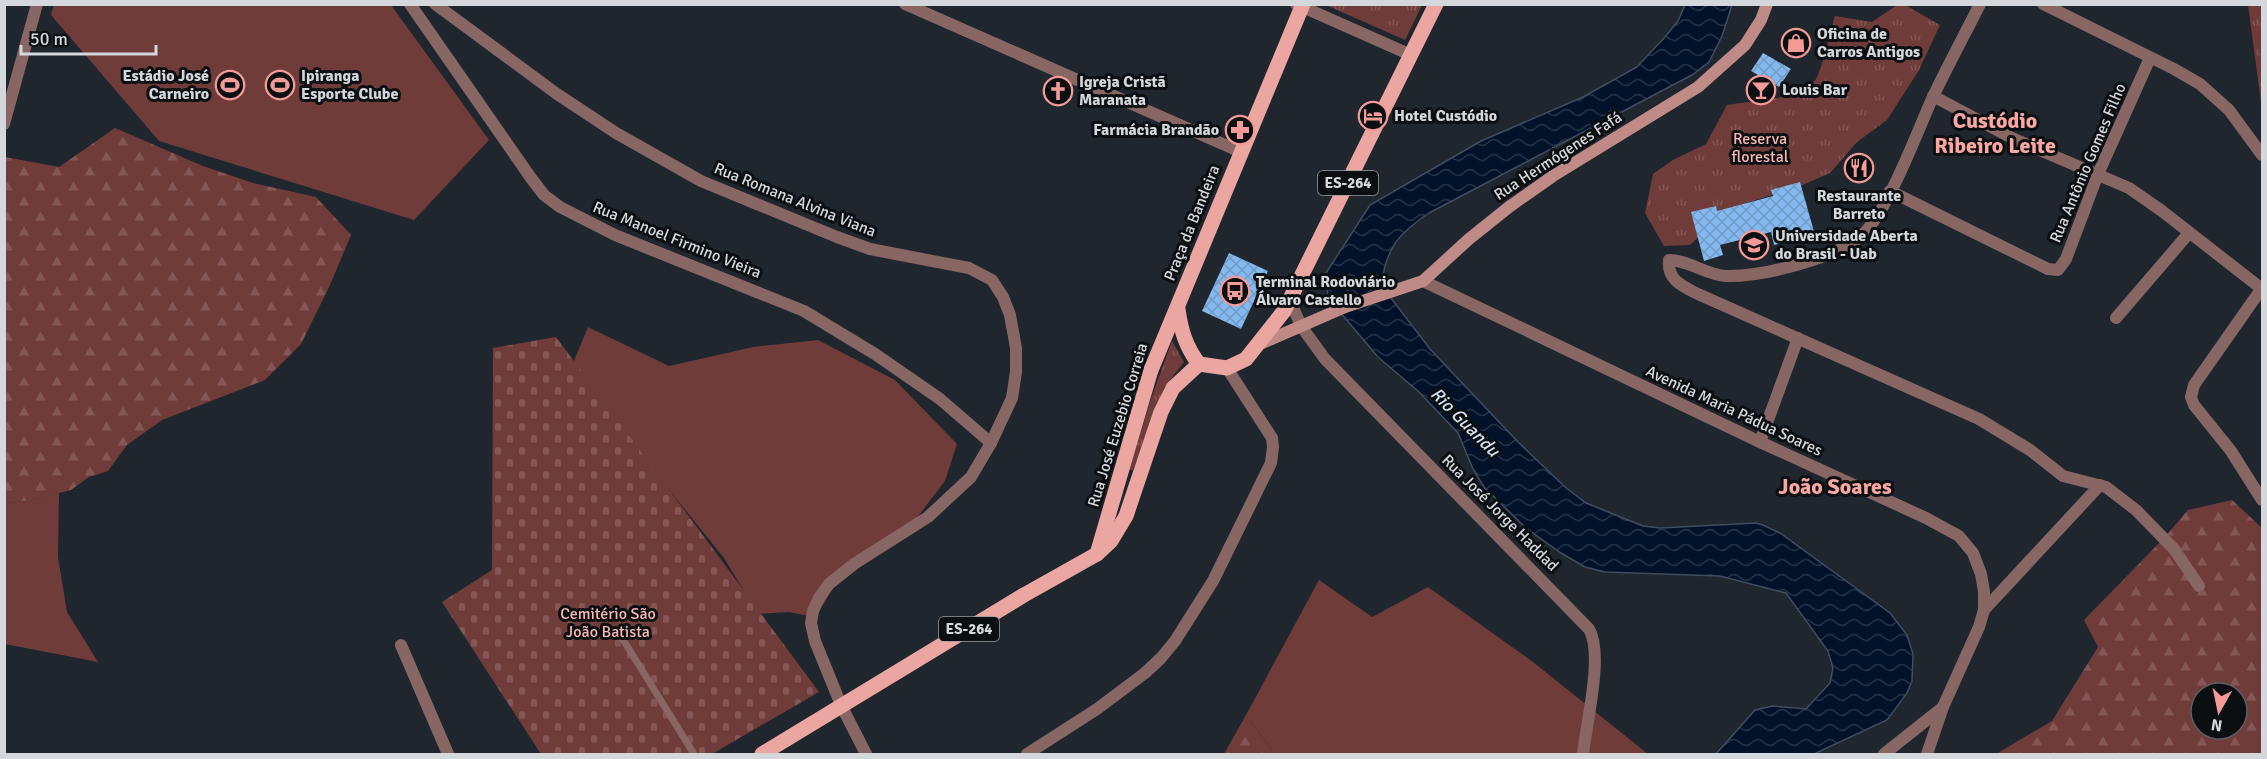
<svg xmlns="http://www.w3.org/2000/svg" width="2267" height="759" font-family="Signika,sans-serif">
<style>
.grass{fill:#703c3a}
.forest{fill:url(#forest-firs);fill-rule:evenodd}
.cemetery{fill:url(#cemetery-stones)}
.park{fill:url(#park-tufts)}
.water{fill:url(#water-waves);stroke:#404d60;stroke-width:1.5}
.building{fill:url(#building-cross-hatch)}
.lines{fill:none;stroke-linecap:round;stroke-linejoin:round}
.lane{stroke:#886664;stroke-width:7}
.street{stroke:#886664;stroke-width:12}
.secondary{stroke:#c08a87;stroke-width:12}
.primary{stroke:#eba6a1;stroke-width:15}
.labels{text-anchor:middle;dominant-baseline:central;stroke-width:6;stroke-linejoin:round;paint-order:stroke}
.shield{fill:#0c0f12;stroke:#989ca0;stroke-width:1.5}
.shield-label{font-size:15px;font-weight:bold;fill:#d4d8dd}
.poi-label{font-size:16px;font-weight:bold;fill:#d4d8dd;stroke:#0c0f12;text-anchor:start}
.park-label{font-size:16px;fill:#f8b7b3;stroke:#0c0f12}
.street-label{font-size:16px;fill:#d4d8dd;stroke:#0c0f12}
.water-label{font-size:18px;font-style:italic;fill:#d5e3f2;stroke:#0c0f12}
.district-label{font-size:22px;font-weight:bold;fill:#faa7a2;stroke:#0c0f12}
</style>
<defs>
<pattern id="forest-firs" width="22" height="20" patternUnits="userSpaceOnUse" patternTransform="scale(1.5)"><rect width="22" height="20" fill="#703c3a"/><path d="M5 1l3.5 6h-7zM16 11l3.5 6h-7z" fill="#845756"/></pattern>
<pattern id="cemetery-stones" width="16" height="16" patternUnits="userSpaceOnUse" patternTransform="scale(1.5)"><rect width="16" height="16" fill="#703c3a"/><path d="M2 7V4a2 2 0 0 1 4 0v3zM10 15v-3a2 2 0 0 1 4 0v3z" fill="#845756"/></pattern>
<pattern id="park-tufts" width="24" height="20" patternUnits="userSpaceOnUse" patternTransform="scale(1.5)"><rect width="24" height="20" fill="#703c3a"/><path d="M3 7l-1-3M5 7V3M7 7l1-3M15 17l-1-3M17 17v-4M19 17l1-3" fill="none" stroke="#845756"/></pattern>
<pattern id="water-waves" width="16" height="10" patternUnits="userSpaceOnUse" patternTransform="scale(1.5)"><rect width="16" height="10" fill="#00122a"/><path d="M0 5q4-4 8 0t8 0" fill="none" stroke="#243448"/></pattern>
<pattern id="building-cross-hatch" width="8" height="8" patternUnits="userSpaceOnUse" patternTransform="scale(1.5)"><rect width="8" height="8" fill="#83b9f0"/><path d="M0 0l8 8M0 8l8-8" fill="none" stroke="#729bc4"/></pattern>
</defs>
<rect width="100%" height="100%" fill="#1f262d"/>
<g class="grass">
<path d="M54,4L391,5L489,140L414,220L159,141L51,15Z"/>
<path d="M588,327L669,366L753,347L818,340L895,380L957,444L945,481L906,532L832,588L824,604L809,616L789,612L758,614L724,558L571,368Z"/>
<path d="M59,493L58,557L67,612L98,662L5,644V503L29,501Z"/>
<path d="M1319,580L1372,617L1428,587L1533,662L1648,754H1275L1246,715Z"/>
</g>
<g class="forest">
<path d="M115,128L203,166L253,183L316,197L351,235L330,285L301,344L265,380L162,420L127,445L108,471L89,477L71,490L29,501L5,503V157L59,167Z"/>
<path d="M2232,500L2262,528V754H1996L2052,721L2098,647L2084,620L2164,538L2188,510ZM2201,693H2237V729H2201Z"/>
<path d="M1246,715L1275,754H1224Z"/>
</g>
<path class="cemetery" d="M556,337L819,692L712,754H541L442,602L492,570L493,348Z"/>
<g class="park">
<path d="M1326,5L1422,4V5L1405,40Z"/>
<path d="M1897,5H1905L1940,25L1919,70L1887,120L1857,142L1830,173L1798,187L1746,203L1715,221L1690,245L1664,246L1645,213L1653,174L1673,160L1706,144L1727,105C1751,100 1801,101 1816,79C1822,70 1831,28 1835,16L1872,22Z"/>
<path d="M2248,5H2262V109Z"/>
<path d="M1172,341L1184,362L1164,388L1133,470H1129L1152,396Z"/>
</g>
<path class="water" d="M1685,5H1732L1722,36L1709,62L1692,75L1429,213C1398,234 1387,247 1381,285L1430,349L1518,442L1565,487L1586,503L1643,526L1660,528L1756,523L1763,525L1780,533L1890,613L1907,635L1913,654L1912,681L1907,693L1887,720L1814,754H1716L1755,710L1773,706L1806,709L1830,683L1833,668L1828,651L1786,593L1720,576L1605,572L1585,567L1561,553L1526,528L1484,487L1473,469L1458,433L1419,392L1378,357L1328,298L1326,273L1370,205L1481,141L1583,97L1637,67L1664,38L1678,21Z"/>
<g class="building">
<path d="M1763,53L1791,69L1779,87L1751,71Z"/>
<path d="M1800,182L1815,235L1774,245L1771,232L1720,245L1723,255L1704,261L1691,212L1716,206L1717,211L1773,196L1771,190Z"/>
<path d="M1229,253L1268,271L1241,329L1202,311Z"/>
</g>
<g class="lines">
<path class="lane" d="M619,633L694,754"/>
<g class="street">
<path d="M410,4L531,178L544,195L560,207L615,235L804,311L875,354L940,399L991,443"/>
<path d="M435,4L557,94L616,133L701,181L837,237L870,249L969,268L992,280L1003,297L1010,315L1016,348V372L1012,398L991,443L971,477L928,517L854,564L829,584L819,598L813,611L811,623L815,641L841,705L866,754"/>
<path d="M905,4L1241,152"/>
<path d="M1296,4L1411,55"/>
<path d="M1980,4C1964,36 1947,67 1932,99C1917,132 1887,214 1861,236C1834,259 1761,277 1726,276C1706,275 1689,260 1669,260C1667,280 1682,286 1698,294L1979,419L2030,450L2063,476L2106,487L2136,510L2174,549L2199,586"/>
<path d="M2043,4L2174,69L2200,84L2229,110L2262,155"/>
<path d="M1933,96L2014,139L2129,188L2162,211L2262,289"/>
<path d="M4,124L37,4"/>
<path d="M1890,191L2048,269L2058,270L2066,259L2098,174L2150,58"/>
<path d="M1423,281L1760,442L1926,518L1959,536L1973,553L1981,574L1984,591V610L1979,627L1943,707L1927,754"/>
<path d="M2262,288L2194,385L2191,397L2194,405L2231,451L2262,500"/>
<path d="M1290,300L1301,326L1325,359L1589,629C1604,654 1586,724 1583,754"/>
<path d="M2116,318L2189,233"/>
<path d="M1760,442L1798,338"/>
<path d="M1984,610L2100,485"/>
<path d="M401,645L448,754"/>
<path d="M1027,754L1097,709L1145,673L1161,658L1175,641L1213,581L1271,463L1273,447L1272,438L1227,368"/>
<path d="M1884,754L1942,708"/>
</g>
<path class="secondary" d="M1260,344L1345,307L1423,281L1469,239L1509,207L1553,176L1698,87L1745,45L1761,20L1767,4"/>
<g class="primary">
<path d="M1178,309C1181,331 1186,347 1199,364"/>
<path d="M1199,364L1227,368L1246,359L1284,311L1436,4"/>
<path d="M1097,554L1151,370L1303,4"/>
<path d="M762,754L1024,595L1097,554L1111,541L1126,516L1161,412L1173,388L1199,364"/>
</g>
</g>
<defs>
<g id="shop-ring" transform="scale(1.5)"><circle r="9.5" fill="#0c0f12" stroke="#f59b97" stroke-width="1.5"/><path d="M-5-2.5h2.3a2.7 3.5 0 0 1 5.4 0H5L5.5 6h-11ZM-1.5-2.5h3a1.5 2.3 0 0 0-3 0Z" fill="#f59b97"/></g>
<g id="stadium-ring" transform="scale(1.5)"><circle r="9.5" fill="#0c0f12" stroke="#f59b97" stroke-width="1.5"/><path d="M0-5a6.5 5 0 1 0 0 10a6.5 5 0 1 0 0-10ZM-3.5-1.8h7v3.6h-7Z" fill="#f59b97"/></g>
<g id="bar-ring" transform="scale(1.5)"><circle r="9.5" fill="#0c0f12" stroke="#f59b97" stroke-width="1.5"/><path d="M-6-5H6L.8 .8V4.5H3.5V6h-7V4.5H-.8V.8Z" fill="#f59b97"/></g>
<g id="church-ring" transform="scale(1.5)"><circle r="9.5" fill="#0c0f12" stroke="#f59b97" stroke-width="1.5"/><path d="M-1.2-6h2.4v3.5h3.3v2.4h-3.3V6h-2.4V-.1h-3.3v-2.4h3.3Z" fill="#f59b97"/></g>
<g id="hotel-ring" transform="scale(1.5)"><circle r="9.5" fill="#0c0f12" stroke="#f59b97" stroke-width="1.5"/><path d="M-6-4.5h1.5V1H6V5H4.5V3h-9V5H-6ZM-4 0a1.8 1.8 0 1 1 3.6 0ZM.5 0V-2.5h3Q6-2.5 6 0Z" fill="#f59b97"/></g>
<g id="pharmacy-ring" transform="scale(1.5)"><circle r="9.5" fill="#0c0f12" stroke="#f59b97" stroke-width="1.5"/><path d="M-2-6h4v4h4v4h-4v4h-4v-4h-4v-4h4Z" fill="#f59b97"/></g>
<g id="restaurant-ring" transform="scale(1.5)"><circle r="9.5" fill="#0c0f12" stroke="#f59b97" stroke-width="1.5"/><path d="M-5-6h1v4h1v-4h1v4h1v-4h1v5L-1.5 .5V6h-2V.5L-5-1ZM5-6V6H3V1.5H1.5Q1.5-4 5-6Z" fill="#f59b97"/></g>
<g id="university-ring" transform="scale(1.5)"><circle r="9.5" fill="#0c0f12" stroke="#f59b97" stroke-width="1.5"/><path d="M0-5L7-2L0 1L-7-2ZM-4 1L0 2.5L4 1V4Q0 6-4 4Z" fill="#f59b97"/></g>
<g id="bus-ring" transform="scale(1.5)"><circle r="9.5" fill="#0c0f12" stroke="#f59b97" stroke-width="1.5"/><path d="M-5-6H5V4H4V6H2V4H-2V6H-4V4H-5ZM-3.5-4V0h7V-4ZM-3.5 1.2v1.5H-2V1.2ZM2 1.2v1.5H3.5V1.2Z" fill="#f59b97"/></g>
</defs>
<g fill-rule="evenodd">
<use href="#shop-ring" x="1796" y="43"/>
<use href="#stadium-ring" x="230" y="85"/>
<use href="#stadium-ring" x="280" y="85"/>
<use href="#bar-ring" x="1761" y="90"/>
<use href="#church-ring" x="1058" y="91"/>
<use href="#hotel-ring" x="1373" y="116"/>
<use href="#pharmacy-ring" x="1240" y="130"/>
<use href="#restaurant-ring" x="1859" y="168"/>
<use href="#university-ring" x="1754" y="245"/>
<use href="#bus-ring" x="1235" y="291"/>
</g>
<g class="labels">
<g class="shield">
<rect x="1318" y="171" width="60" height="24" rx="4.5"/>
<rect x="939" y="617" width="60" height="24" rx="4.5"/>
</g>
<g class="shield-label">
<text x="1348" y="183">ES-264</text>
<text x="969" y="629">ES-264</text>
</g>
<g class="poi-label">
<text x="1817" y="34">Oficina de<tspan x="1817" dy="18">Carros Antigos</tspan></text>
<text x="209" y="76" text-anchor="end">Estádio José<tspan x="209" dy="18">Carneiro</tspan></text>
<text x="301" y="76">Ipiranga<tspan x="301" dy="18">Esporte Clube</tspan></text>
<text x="1079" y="82">Igreja Cristã<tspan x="1079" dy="18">Maranata</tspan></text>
<text x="1782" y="90">Louis Bar</text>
<text x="1394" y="116">Hotel Custódio</text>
<text x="1219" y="130" text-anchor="end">Farmácia Brandão</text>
<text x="1859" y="196" text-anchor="middle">Restaurante<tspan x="1859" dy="18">Barreto</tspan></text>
<text x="1775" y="236">Universidade Aberta<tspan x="1775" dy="18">do Brasil - Uab</tspan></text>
<text x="1256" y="282">Terminal Rodoviário<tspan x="1256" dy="18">Álvaro Castello</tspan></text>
</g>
<g class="park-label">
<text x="1760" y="139">Reserva<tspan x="1760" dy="18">florestal</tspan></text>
<text x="608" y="614">Cemitério São<tspan x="608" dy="18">João Batista</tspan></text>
</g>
<g class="street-label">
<text transform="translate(1558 156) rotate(-33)">Rua Hermógenes Fafá</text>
<text transform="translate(2088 163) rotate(-67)">Rua Antônio Gomes Filho</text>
<text transform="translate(795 200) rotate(22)">Rua Romana Alvina Viana</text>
<text transform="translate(1192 223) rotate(-68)">Praça da Bandeira</text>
<text transform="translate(677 240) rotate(22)">Rua Manoel Firmino Vieira</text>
<text transform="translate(1734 411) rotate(25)">Avenida Maria Pádua Soares</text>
<text transform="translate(1118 425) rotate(-73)">Rua José Euzebio Correia</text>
<text transform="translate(1500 513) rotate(45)">Rua José Jorge Haddad</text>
</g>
<g class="water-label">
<text transform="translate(1465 422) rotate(45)">Rio Guandu</text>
</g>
<g class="district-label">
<text x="1995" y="120">Custódio<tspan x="1995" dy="25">Ribeiro Leite</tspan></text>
<text x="1835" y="486">João Soares</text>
</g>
</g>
<rect width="2267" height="759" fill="none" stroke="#d4d8dd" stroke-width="12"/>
<g transform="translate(2219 711) rotate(189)"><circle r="28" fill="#0c0f12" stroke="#5c5f63" stroke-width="1.5"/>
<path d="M0-4.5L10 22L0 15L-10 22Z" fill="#f59b97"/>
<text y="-9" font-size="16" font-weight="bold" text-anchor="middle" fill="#d4d8dd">N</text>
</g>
<path d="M21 45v9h135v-9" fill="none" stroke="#d4d8dd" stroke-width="3"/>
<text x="30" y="45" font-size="18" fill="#d4d8dd" stroke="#0c0f12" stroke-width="4.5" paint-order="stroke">50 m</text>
</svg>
